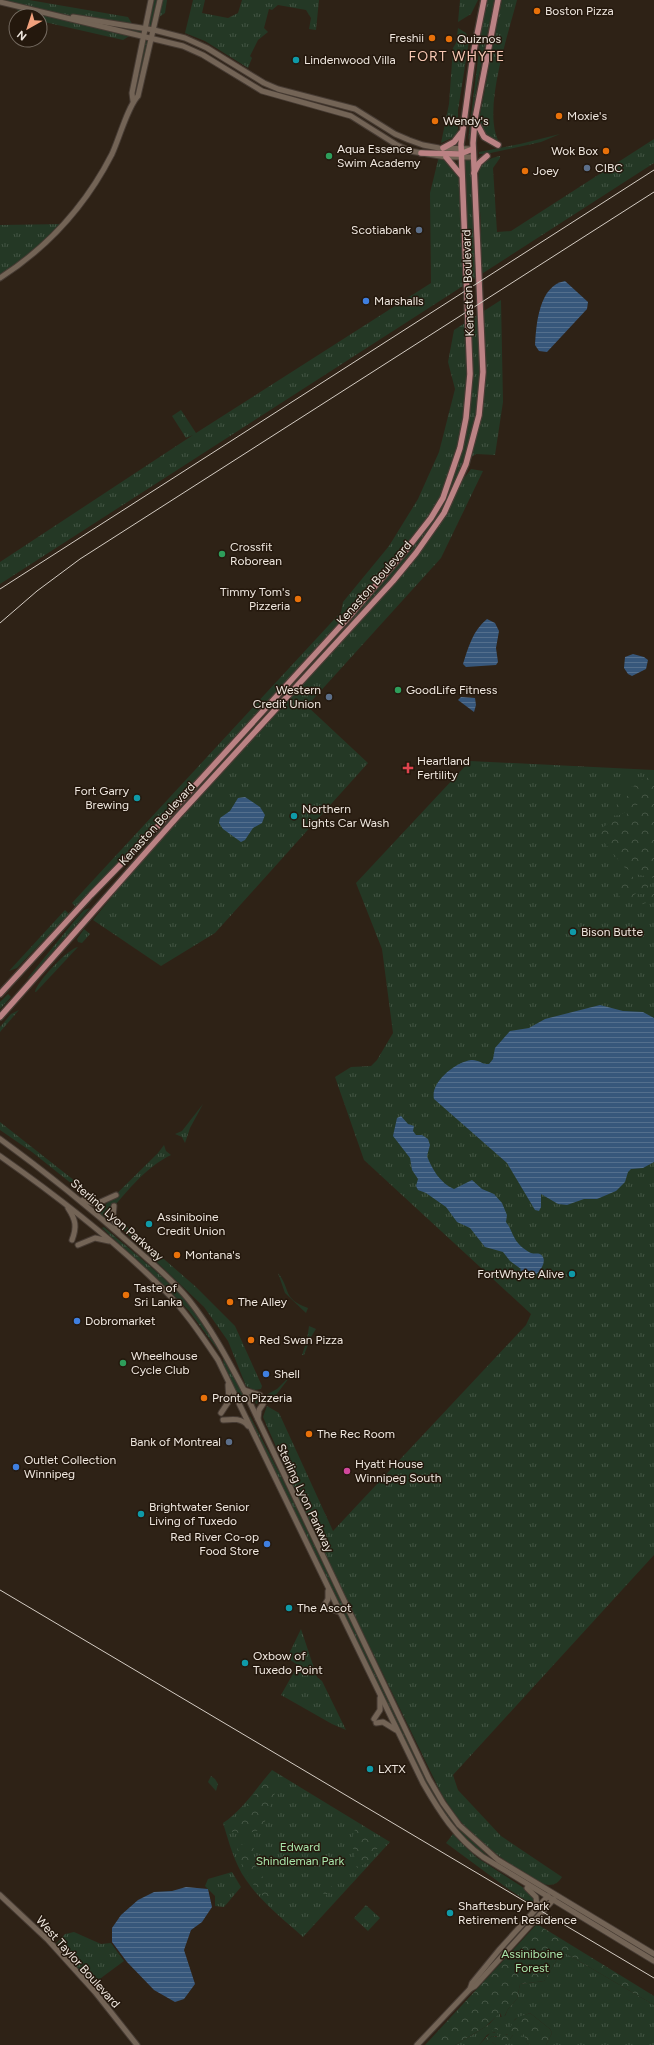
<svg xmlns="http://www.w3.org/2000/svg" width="654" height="2045" font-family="Figtree,sans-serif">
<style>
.grass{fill:url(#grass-tufts)}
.forest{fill:url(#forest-crowns)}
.water{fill:url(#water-rules)}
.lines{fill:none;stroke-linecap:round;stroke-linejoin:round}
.secondary-casing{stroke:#463b33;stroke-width:7}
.primary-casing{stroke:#463b33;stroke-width:8}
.secondary{stroke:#736456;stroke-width:5}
.primary{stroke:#bb8284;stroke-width:5.5}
.rail{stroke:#d4ccc3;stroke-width:1}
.food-dot{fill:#e8710a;stroke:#24180d;stroke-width:1.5}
.culture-dot{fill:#0f9aa8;stroke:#24180d;stroke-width:1.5}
.leisure-dot{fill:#2e9e5b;stroke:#24180d;stroke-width:1.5}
.service-dot{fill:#5c6f8a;stroke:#24180d;stroke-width:1.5}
.shop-dot{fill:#3f7fe0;stroke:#24180d;stroke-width:1.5}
.health-dot{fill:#e0444e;stroke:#24180d;stroke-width:1.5}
.hotel-dot{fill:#d1479c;stroke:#24180d;stroke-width:1.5}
.labels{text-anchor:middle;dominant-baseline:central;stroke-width:3;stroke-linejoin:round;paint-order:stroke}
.poi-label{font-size:12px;fill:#efe7df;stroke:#24180d;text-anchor:start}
.street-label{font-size:12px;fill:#efe7df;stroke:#24180d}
.park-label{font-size:12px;fill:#a8e4aa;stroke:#24180d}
.quarter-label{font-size:14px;letter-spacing:1px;fill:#f7c8b4;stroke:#24180d}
</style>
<defs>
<pattern id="grass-tufts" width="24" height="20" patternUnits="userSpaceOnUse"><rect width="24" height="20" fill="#243825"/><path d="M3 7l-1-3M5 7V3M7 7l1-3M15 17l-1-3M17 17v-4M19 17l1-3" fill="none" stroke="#454"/></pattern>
<pattern id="forest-crowns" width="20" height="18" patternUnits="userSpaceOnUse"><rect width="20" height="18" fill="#243825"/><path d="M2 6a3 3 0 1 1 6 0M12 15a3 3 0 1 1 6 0" fill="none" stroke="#454"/></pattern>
<pattern id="water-rules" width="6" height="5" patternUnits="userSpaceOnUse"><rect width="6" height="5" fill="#37577b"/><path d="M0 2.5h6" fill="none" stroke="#546f8d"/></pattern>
</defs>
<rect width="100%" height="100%" fill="#2e2216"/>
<g class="grass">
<path d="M0,0H29L128,17L134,27L145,29L151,0H167L165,13L156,19L154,30L146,29L144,37L152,38L138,96L133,101L143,37L131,35L123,40L40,21V16H21L15,6Z"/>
<path d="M193,0H205L202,13L228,18L238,13L242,0H319L316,30L309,29L311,18L306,10L278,5L272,10L269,9L264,28L268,32L258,40L250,56L252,58L248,68L205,41L185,33Z"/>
<path d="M460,0H478L471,14L458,22Z"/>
<path d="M487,0H494L477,85L471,134L468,140L481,34Z"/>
<path d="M502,0H517C508,35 483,108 498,140L491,139L482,134L480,115Z"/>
<path d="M458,28L466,33L469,41L458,110V129L454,139L452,138L441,143L449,104L453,48L456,43Z"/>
<path d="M560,134L541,142L486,154H479V152L520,144Z"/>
<path d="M654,139V163L0,584V562L193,435L186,438L172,416L181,410L196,433L431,283L430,193L439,156L446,157L461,175V157H473L477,234H481C482,218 475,179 481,166C485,160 494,157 500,156V158L493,168L497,232L511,231Z"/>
<path d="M65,224L0,278V225Z"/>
<path d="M501,300L503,402L495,455L476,454L468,459L458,486L471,469L483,471L441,558L307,706L368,763L215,933L161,966L93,920L167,829L354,623L348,618L78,909L72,903L341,612L343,602L389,546L418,499L439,452L455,389L448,362L454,330Z"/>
<path d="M470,761L654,770V1555L453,1775L458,1790L501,1836L562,1877C559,1882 555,1885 549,1885C533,1884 481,1843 468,1830C458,1819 449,1806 441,1793L309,1522L263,1417L267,1406L279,1413L333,1531L526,1325L531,1314L364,1160L335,1077L351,1067L371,1066L377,1060L393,1033L382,949L356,883Z"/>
<path d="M90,908L36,973L27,979L75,920L84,910Z"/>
<path d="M65,910L69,914L17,968L9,971Z"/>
<path d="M84,929L90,934L82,943L78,942L77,939Z"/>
<path d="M78,947L36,992H35C36,982 69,948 78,947Z"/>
<path d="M8,994L11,997L0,1009V1002Z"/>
<path d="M19,1010L0,1032V1027L11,1014Z"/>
<path d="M203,1104L190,1128L185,1143L182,1137L175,1134L182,1131Z"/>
<path d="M0,1122L94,1196L96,1200L87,1196L32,1152L0,1130Z"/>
<path d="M164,1145L166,1151L171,1155C144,1168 125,1194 106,1216L102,1219L96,1214L158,1153Z"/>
<path d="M115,1219H118L196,1287L235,1326L262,1386L261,1389L254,1390L246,1386L228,1341L204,1307L119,1226Z"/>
<path d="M104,1227C130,1250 162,1274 185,1300C211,1329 229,1366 248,1400L239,1405L224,1372L223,1357L189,1311L171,1292L102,1228Z"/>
<path d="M278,1273C291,1289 282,1299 308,1308L306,1313L285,1293Z"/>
<path d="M309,1326L316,1329L311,1337L304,1355H302L307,1340Z"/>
<path d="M292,1374L276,1395L256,1404L255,1401L277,1389Z"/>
<path d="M250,1416L282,1478L429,1785L454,1823L490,1858C463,1844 446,1817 430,1791L249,1420Z"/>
<path d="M301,1629L317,1677L322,1681L346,1730L332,1724L281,1695L298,1665L287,1658Z"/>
<path d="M272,1770L390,1842L303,1937C283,1919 261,1902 246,1880C234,1863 229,1842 223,1823C243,1810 257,1787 272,1770Z"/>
<path d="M211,1776L215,1779L218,1784L216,1791L208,1782Z"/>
<path d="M453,1834L476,1857L530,1892L533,1896V1905L507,1888L446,1843Z"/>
<path d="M232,1872L241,1887L224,1907L215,1906V1896L205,1886L208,1879Z"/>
<path d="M366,1905L380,1918L368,1931L354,1918Z"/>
<path d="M74,1932L101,1944L111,1943L124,1961L101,1978L98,1988H95L56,1944L65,1934Z"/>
<path d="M560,1950L654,2005V2045H546L552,2033L550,2029L530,2013L515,2019L509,2034L505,2035L510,2039L513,2035L524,2033L527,2043L531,2045H496L492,2042H486L492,2036L497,2037L495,2032L492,2033L499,2029L487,2035L479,2045H455C466,2038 478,2032 488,2025C493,2021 495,2016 500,2013V2017L505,2016L508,2009L517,1999L520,1984L544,1981L556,1961Z"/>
</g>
<g class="forest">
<path d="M649,777L654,778V795L620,815L610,816L608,812L627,796L640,790L633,786L623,792H619L618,790L622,785L629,782V778L637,781L639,779L642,780Z"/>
<path d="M654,799V878L635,874L624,867L596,832L612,821L623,818C626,812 641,806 647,805L649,801Z"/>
<path d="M628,874L638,880L651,883L643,894H634C642,902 647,898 654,892V901L650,899L646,903L636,906L633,903L635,899L632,898L626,902L621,899L616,890L626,877V875Z"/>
<path d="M270,1780L275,1782L277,1787L263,1827C255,1834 239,1834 229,1831L231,1821C248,1811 253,1789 270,1780Z"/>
<path d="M356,1829L378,1845C378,1853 364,1866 357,1868C355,1859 349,1835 356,1829Z"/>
<path d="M246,1842L254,1843L253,1862L264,1879L265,1890L271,1896L270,1899L267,1900C252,1886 242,1868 237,1848Z"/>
<path d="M330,1885L332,1886V1889L324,1897L323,1890Z"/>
<path d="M537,1924L654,1996V2005L560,1950L556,1961L544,1981L520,1984L517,1999L508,2009L503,2019L500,2013L485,2027L455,2045H425Z"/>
<path d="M530,2013L550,2029L552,2033L546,2045H531L527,2043L523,2033L520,2038L513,2035L510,2039L511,2043L508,2044L501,2040L503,2034L507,2035C510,2031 511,2022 517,2018C521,2015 526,2015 530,2013Z"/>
<path d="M496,2027L499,2029L492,2033L497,2032L498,2036H492L486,2042H492L496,2045H479Z"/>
</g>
<g class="water">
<path d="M565,281L588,302L587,309L547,352L539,351L535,345C536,325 539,285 565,281Z"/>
<path d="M487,619L495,623L499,631L496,648L498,662L496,665L466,667L463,664C468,648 473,630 487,619Z"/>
<path d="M633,654L644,657L648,660L646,669L632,676L628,674L624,668L625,657Z"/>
<path d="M461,697L475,698L476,705L474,712L458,700Z"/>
<path d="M245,797L260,807L265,815L262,823L253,828L245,840L241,842L223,829L219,823L220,818L230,811L238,798Z"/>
<path d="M600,1005L623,1011L643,1012L654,1018V1162L643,1168L631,1169L628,1172L625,1182L616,1191L597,1199H584L567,1205L558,1204L541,1194V1207L539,1211L535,1210L507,1163L434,1099C430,1082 456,1062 471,1060C478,1059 483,1065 489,1064L493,1059L495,1048L510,1031L529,1028L545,1019Z"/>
<path d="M401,1116L408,1124L414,1126L413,1131L416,1135H422L428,1139L430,1145L427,1156C432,1169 440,1183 454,1189L472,1180L482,1189L494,1194L502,1203L507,1215L506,1222C511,1228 513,1238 518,1243C521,1247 527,1251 531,1253C534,1254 538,1253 540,1254C550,1260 538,1275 532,1277H528L520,1270L521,1269L510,1261L503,1252L485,1247L470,1228L457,1222L446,1207L426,1193L418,1190L416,1186L418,1179L412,1170L410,1158L393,1136L397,1118Z"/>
<path d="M186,1887L208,1889L212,1907L202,1922L191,1930L184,1950L195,1984L184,1999L175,2002L154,1990L127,1962L112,1942V1928L121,1915L138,1900L154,1892L172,1891Z"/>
</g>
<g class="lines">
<g class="secondary-casing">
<g id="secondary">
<path d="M0,2L183,46L203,55L262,91L351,116L397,145L410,151L446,157H473"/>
<path d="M73,17L154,30L185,38L207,48L264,83L278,89L355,109L395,134L409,140L423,145L439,148L472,149"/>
<path d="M133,101L132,93L151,0"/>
<path d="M0,278C48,247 86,205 112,154C119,139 128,106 138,96L160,0"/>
<path d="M0,1139C47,1173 91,1209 134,1247C153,1264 173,1280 189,1300C211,1328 227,1358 244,1390L429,1779L443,1803L459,1825L498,1860L654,1954"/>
<path d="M0,1156C57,1196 113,1239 162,1288C184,1309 201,1335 218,1360L423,1783C439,1811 456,1838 483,1857L654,1961"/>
<path d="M83,1200L96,1204L116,1195"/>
<path d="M114,1206L113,1217L118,1231"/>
<path d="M68,1208C76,1220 77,1227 72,1240"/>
<path d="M78,1245L95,1238L109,1241"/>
<path d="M244,1390L260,1395"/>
<path d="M221,1413L229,1401L228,1385"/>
<path d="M258,1419L259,1410L263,1404"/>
<path d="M223,1420C233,1419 242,1418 248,1426"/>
<path d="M328,1591V1599L324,1606L339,1612"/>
<path d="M374,1719L380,1710V1698"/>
<path d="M376,1723L383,1722L396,1730"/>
<path d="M527,1888L536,1897L537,1907"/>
<path d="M0,1895L48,1940L95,1992L137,2045"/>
<path d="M470,1989L472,1983L499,1950L548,1896"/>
<path d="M417,2045L470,1989L475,1986L554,1899"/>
</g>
</g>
<g class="primary-casing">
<g id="primary">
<path d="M476,122L484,137L498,145"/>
<path d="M443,148L454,142L461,133"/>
<path d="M421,153L460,154L473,149"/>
<path d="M446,157L461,175"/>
<path d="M474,173L479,163L487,156"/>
<path d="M0,994L91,895L160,824L348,618L406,550L431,518L443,498L460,448L466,418L470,374L461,144L473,55L484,0"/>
<path d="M0,1017L178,816L393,581L416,553L444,513L466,464L479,415L483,372L473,143L475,119L498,0"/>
</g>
</g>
<use href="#secondary" class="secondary"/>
<use href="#primary" class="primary"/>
<g class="rail">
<path d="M0,589L654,170"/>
<path d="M0,623L37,591L80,559L654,192"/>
<path d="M0,1590L654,1978"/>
</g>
</g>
<g class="food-dot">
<circle cx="537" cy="11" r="4"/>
<circle cx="432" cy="38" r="4"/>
<circle cx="449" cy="39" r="4"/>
<circle cx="559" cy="116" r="4"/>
<circle cx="435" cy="121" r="4"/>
<circle cx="606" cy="151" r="4"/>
<circle cx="525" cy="171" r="4"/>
<circle cx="298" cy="599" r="4"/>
<circle cx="177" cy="1255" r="4"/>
<circle cx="126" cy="1295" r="4"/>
<circle cx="230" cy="1302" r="4"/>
<circle cx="251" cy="1340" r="4"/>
<circle cx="204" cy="1398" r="4"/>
<circle cx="309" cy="1434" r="4"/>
</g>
<g class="culture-dot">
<circle cx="296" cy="60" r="4"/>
<circle cx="137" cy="798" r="4"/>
<circle cx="294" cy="816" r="4"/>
<circle cx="573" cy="932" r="4"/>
<circle cx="149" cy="1224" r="4"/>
<circle cx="572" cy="1274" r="4"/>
<circle cx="141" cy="1514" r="4"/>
<circle cx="289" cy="1608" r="4"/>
<circle cx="245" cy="1663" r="4"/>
<circle cx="370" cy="1769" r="4"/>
<circle cx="450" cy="1913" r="4"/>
</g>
<g class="leisure-dot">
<circle cx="329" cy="156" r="4"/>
<circle cx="222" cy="554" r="4"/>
<circle cx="398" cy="690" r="4"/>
<circle cx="123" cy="1363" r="4"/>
</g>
<g class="service-dot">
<circle cx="587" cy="168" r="4"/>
<circle cx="419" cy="230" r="4"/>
<circle cx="329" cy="697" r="4"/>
<circle cx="229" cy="1442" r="4"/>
</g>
<g class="shop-dot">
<circle cx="366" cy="301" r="4"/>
<circle cx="77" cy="1321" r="4"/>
<circle cx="266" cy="1374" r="4"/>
<circle cx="16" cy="1467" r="4"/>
<circle cx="267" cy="1544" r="4"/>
</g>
<path class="health-dot" d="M406 762h4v4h4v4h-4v4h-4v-4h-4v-4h4z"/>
<circle class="hotel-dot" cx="347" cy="1471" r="4"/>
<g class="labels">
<g class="poi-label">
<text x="545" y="11">Boston Pizza</text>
<text x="424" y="38" text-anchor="end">Freshii</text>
<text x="457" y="39">Quiznos</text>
<text x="304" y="60">Lindenwood Villa</text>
<text x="567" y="116">Moxie's</text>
<text x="443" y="121">Wendy's</text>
<text x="337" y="149">Aqua Essence<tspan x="337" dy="14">Swim Academy</tspan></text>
<text x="598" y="151" text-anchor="end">Wok Box</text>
<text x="595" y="168">CIBC</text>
<text x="533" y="171">Joey</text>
<text x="411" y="230" text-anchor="end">Scotiabank</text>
<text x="374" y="301">Marshalls</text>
<text x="230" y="547">Crossfit<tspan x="230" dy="14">Roborean</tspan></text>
<text x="290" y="592" text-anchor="end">Timmy Tom's<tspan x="290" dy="14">Pizzeria</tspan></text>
<text x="321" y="690" text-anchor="end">Western<tspan x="321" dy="14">Credit Union</tspan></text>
<text x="406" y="690">GoodLife Fitness</text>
<text x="417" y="761">Heartland<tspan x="417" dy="14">Fertility</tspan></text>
<text x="129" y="791" text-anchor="end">Fort Garry<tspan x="129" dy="14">Brewing</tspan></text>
<text x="302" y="809">Northern<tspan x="302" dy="14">Lights Car Wash</tspan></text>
<text x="581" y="932">Bison Butte</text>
<text x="157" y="1217">Assiniboine<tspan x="157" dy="14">Credit Union</tspan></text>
<text x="185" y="1255">Montana's</text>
<text x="564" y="1274" text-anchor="end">FortWhyte Alive</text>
<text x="134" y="1288">Taste of<tspan x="134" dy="14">Sri Lanka</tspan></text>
<text x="238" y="1302">The Alley</text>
<text x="85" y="1321">Dobromarket</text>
<text x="259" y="1340">Red Swan Pizza</text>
<text x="131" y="1356">Wheelhouse<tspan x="131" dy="14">Cycle Club</tspan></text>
<text x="274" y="1374">Shell</text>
<text x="212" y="1398">Pronto Pizzeria</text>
<text x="317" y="1434">The Rec Room</text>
<text x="221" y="1442" text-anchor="end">Bank of Montreal</text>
<text x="24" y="1460">Outlet Collection<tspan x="24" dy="14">Winnipeg</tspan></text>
<text x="355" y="1464">Hyatt House<tspan x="355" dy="14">Winnipeg South</tspan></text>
<text x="149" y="1507">Brightwater Senior<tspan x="149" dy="14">Living of Tuxedo</tspan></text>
<text x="259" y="1537" text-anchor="end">Red River Co-op<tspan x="259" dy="14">Food Store</tspan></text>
<text x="297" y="1608">The Ascot</text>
<text x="253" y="1656">Oxbow of<tspan x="253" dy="14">Tuxedo Point</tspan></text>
<text x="378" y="1769">LXTX</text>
<text x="458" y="1906">Shaftesbury Park<tspan x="458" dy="14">Retirement Residence</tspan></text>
</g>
<g class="street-label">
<text transform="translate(468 283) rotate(-92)">Kenaston Boulevard</text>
<text transform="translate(374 583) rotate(-49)">Kenaston Boulevard</text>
<text transform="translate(157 824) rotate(-48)">Kenaston Boulevard</text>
<text transform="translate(117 1220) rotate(41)">Sterling Lyon Parkway</text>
<text transform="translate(305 1498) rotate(65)">Sterling Lyon Parkway</text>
<text transform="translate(78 1962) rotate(48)">West Taylor Boulevard</text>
</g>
<g class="park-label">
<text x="300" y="1847">Edward<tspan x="300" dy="14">Shindleman Park</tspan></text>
<text x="532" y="1954">Assiniboine<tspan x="532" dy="14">Forest</tspan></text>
</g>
<g class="quarter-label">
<text x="457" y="56">FORT WHYTE</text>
</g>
</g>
<g transform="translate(28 28) rotate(219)"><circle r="19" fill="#24180d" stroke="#756b61"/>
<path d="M0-3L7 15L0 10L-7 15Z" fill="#f1a17d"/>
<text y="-6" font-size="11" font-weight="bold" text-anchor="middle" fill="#efe7df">N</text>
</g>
</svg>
